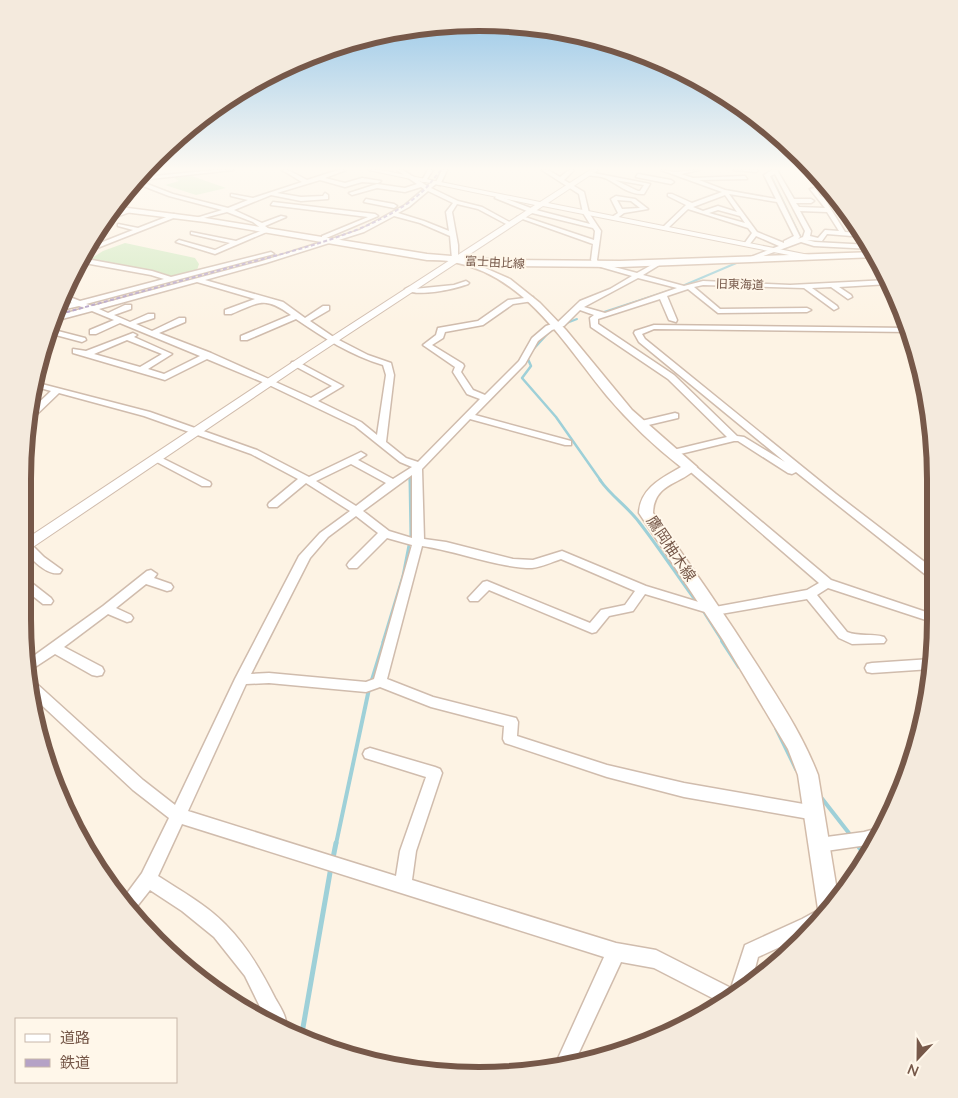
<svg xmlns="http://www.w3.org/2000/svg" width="958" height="1098" font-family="Lato,'Noto Sans JP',sans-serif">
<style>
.green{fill:#d3eac2}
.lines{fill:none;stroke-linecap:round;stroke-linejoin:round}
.stream-far4{stroke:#9ed0d8;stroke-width:2}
.stream-far3{stroke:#9ed0d8;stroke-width:2.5}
.stream-far2{stroke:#9ed0d8;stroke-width:3}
.stream-far1{stroke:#9ed0d8;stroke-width:4}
.stream{stroke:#9ed0d8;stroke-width:5}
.minor-casing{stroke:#d0bcad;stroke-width:3}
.tertiary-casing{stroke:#d0bcad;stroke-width:2}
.secondary-casing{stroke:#d3bcaa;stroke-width:3}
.minor{fill:#fff;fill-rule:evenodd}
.tertiary{fill:#fff;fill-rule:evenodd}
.secondary{fill:#fff;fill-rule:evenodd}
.rail{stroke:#b5a2c6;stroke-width:2;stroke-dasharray:4 2.5;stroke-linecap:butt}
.labels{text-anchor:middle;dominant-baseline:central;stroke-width:4;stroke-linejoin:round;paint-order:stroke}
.far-street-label{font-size:12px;fill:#765849;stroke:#fff7ea}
.street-label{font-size:15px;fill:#765849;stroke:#fff7ea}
.rim{fill:none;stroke:#765849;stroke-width:6}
</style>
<rect width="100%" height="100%" fill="#fdf3e4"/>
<g class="green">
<path d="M186,174L226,188L196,195L165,185L179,181L173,177Z"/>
<path d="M125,243L195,258L199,264L197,270L170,277L89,260L103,251Z"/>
</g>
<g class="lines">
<g class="stream-far4">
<path d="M771,170L770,174L800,236"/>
<path d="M752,257L781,245"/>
<path d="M680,287L741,261"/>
<path d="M601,313L674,289"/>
<path d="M564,324L577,319"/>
<path d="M530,353L551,330"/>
</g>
<g class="stream-far3">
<path d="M531,352L527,357L531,366L522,378L556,417L601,481"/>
<path d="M410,466V481"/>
</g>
<g class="stream-far2">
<path d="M600,480C611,496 627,506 639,522C660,549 678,577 698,604"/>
<path d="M702,609L723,642"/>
<path d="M383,642L403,576L411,535L410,480"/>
</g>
<g class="stream-far1">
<path d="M722,641L739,667"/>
<path d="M371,683L384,641"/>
<path d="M776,728L796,769"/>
<path d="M820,796L852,837"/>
<path d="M336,844L369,689"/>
</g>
<g class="stream">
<path d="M857,844L867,858"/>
<path d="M333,858L336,843"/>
<path d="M301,1039L331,867"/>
</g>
<g class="minor-casing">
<g id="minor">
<path d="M214,170H233L141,180L144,177Z"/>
<path d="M282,170H288L307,180L338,170H346L325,178L345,183L362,178L381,181L378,183L362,182L345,187L320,180L277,193L301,197L323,196L325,193L328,195V199L301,201L271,195L234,210L262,223L281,216L286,217L265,226L269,229V231L215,254L176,242L179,240L215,250L230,243L191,234V232L236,241L263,230L253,222L227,212L196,220V218L222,210L169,196L138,184L142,182L173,194L228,208L248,200L231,196V194L253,198L302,182Z"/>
<path d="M397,170H403L427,186L432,182H436L442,170H447L440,185L436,184L431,188L458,201L482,207L513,224L508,225L478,209L457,204L452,212L458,245V259L455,261L452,259L450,236L420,223L394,216L364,232L266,263L205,280L283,302L305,318L323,306H329V310L310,321L335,338L368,355L391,363L394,375L386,442L406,458L418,462L480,399L467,394L453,372L455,367L423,345L436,335L438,328L478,321L508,300L533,297V301L513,304L483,325L445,332L443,338L432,345L463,364L464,366L461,372L473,390L485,395L519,361L532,338L546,326L558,322L580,301L610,289L632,276L594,265L591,260L593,244L517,217L522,216L594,240L595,231L593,228L532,213L495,198L497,195H501V197L536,210L590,224L583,213L579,194L542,170H548L560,177L569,170H574L564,180L584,192L589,213L601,231L597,260L599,263L637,273L657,262H661V264L643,275L684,286L703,281L790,285L888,280L889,284L839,287L851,295L852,297L848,299L831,287L812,288L837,306L838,308L834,310L804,288L703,285L694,287L720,309L807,308L811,310L807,312L718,313L688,289L667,296L677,320L676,322L669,320L660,299L598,319V324L674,375L737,436L744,437L785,462L639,342L634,333L635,331L654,325L909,328L911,332L654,329L642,334L645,339L836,494L935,570V580L931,579L796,472L792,474L788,473L738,441H734L672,456L669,455L667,453L669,451L727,437L668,379L591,327L590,318L594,315L580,310L564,326L552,330L538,341L525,364L475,415L571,441V445H565L470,419L422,469L424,539L446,542L513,559L533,560L562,551L646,586L715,607L807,590L819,583L685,467L686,465H694L831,580L935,615V623L828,588L817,595L847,632C859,637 872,633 884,637L886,640L884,643L852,644L839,638L807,599L715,615L645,594L633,611L609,616L596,632L592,633L489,590L478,601H470L468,598L483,582L487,581L590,623L601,610L625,605L635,591L561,559C552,562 542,567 532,568C499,568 457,551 422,546L387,679L433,697L516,718L518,722L517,736L607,765L684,783L815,806L820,808L823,813L820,818L815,820L684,797L607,777L505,743L503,739L504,726L431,707L380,687L366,692L269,683L246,684L188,811L396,876L400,851L426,777L365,758L363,754L365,750L370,748L435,767L440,769L442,773L416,851L412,880L616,943L656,950L731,988L745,945L802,919L824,907L829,909L808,934L758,957L752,980L722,1003L654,968L621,962L575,1061L555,1065L604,957L182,824L158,876C181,891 207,905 226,925C247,946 262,972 275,998C280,1007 289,1019 285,1029L266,1019L245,976L214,937L182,911L150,890L131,914L122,900L142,873L169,818L133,790L33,697L32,683L37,684L143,780L175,805L235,679L299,556L320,533L350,511L306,483L277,507H269L268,505L269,503L298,479L251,454L144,416L59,393L33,418L30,419V411L51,391L33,386L34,382L150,412L257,450L309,477L361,452L366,455L358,460L393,479L412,467L400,462L355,426L267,384L207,359L165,380L73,353V349L86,351L133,333L137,335L134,337L172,354L148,369L164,374L200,356L120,323L96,334H90V330L114,320L92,311L58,320L59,315L85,308L79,306L61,310L63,305L72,303L65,300L67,296L80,301L164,279L151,275L79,262L81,258L152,271L171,277L271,252L274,254L86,304L93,306L262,261L360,230L405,205L424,189L421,187L405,192L377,188L352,195L349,193L377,184L405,188L417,184ZM428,191L453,203L446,212L449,231L424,221L398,213L409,207ZM638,278L677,288L605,313L584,307ZM197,282L255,299L225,310V314H231C260,302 264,296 291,315L241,336V340H247L296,319C324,338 350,355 383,365L386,375L377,435L361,422L318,401L343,386L298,362H292L291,364L332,386L311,398L211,353L159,333L185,322V318H179L152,331L136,324L154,318V314H148L130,322L114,315L131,309V305H125L108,313L99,309ZM127,340L162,354L140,367L94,354ZM351,464L386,483L356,506L316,481ZM412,475V538L389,531L363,511ZM356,516L378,533L349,562L347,565L349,568H357L387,538L412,545L374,679L366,682L269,673L251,674L310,558L328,537Z"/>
<path d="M428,170H433L425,182H421Z"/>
<path d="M661,170L675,172L699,170L681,174L693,178L745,176L747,179L699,180L725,190L776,199L764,175L772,170H777L794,199H811L814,201L811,203H796L799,207L825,208L810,189L815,188L820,196L824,198L845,232L862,233L864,237L827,234L822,241L807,240L815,242L870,245L873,249L814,246L801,242L750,261L747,259L748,258L779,246L756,236L749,245H745L744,244L752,233L748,228L688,209L667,229H663V227L686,205L668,196V194H672L692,203L722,192ZM775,174L805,231L803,237L798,239L800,237L770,176ZM729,194L777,202L794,236L784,241V243L757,232ZM725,195L737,212L718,206L703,211L693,207ZM718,210L740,216L745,223L709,213ZM800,211L827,212L839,231L825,230L818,238L810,236L811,231Z"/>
<path d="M734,170H758L756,172Z"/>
<path d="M589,172L650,184L644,194C629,195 619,185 607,179C602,176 593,176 587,175ZM615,180L644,185L640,191H638Z"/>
<path d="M638,174L671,180L674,182L671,184L636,177Z"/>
<path d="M616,196L635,199L648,209L624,213L616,219H612V217L618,213L611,199ZM617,200L631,201L640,208L622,209Z"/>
<path d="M366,199L394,204L397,206L394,208L364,202Z"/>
<path d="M273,202L375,214L378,216L324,239L322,238V236L368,217L271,205Z"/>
<path d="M128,209L130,212L110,219L114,214Z"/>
<path d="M174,214L176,215V217L82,254L85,249L133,230L118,226V224L138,228Z"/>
<path d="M466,281L469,283L468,284C455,289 416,298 405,289L409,287L414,289L454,285Z"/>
<path d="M897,309H901L903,314L897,313Z"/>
<path d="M54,330L85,338L86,340L82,342L52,334Z"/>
<path d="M675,413L678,414V418L640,427L635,424L637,422Z"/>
<path d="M156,455L210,482L211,484L210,486H202L153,460L151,458L153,456Z"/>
<path d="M25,543H30L44,557L62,570L60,573C47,576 33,560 25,552Z"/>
<path d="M151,570L157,574L154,578L171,584L173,587L171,590L167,591L146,584L116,608L131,615L133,618L131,621L127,622L108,614L64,647L102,667L104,671L102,675L97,676L92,675L55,654L29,671L28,660L103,606L147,571Z"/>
<path d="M24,579L28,580L51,598L53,601L51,604H43L24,589Z"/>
<path d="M931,659V669L872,673L867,672L865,668L867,664L872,663Z"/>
<path d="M879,828L882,829L874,844L819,852L813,850L811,845L813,840L819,838L864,832Z"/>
</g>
</g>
<g class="tertiary-casing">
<path id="tertiary" d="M368,170H381L540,202L590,170H598L548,203L809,255L813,257L809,259L543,206L312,358L30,549L25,550L26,539L305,354L535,205Z"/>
</g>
<g class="secondary-casing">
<path id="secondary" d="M120,207L205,218L427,254L500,260L620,261L875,252L877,257L620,267L500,266L476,264L510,279L540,303L566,330L632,410L697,467C682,485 654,482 653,513C690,564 725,615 759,668C781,703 803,736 818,775L838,897L822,917L818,909L798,775L788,749L723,640L639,513C640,488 662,478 681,467C654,446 629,422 607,396C565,345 525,275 453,262C445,260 436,260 427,260L205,222L116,211Z"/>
</g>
<use href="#minor" class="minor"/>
<use href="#tertiary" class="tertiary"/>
<use href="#secondary" class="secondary"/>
<path class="rail" d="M60,314C111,300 162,286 213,272C275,255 377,235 424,190C430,184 435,177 441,170"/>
</g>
<linearGradient id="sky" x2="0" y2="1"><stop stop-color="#95c6e8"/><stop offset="0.52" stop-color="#fefaf3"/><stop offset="1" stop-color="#fefaf3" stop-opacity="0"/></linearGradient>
<rect width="958" height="324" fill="url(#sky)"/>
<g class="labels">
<g class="far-street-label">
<text transform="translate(495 262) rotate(3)">富士由比線</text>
<text transform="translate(740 284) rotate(2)">旧東海道</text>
</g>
<g class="street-label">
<text transform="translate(672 548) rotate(56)">鷹岡柚木線</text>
</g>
</g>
<path d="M0 0H958V1098H0ZM479 31H479A448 448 0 0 1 927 479V619A448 448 0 0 1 479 1067H479A448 448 0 0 1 31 619V479A448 448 0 0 1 479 31Z" fill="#f4eadd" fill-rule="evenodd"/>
<path class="rim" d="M479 31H479A448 448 0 0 1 927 479V619A448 448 0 0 1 479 1067H479A448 448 0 0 1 31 619V479A448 448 0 0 1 479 31Z"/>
<rect x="15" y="1018" width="162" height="65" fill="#fff7ea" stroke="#c8b7aa"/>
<rect x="25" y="1034" width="25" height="8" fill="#ffffff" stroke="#c8b7aa"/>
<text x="60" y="1043" font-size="15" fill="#765849">道路</text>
<rect x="25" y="1059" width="25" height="8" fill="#b5a2c6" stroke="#c8b7aa"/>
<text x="60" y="1068" font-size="15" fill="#765849">鉄道</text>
<g transform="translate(918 1058) rotate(202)" stroke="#fff7ea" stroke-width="4" paint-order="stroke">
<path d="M0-4L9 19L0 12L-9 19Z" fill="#765849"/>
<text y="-8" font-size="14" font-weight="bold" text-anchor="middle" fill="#765849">N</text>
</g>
</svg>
